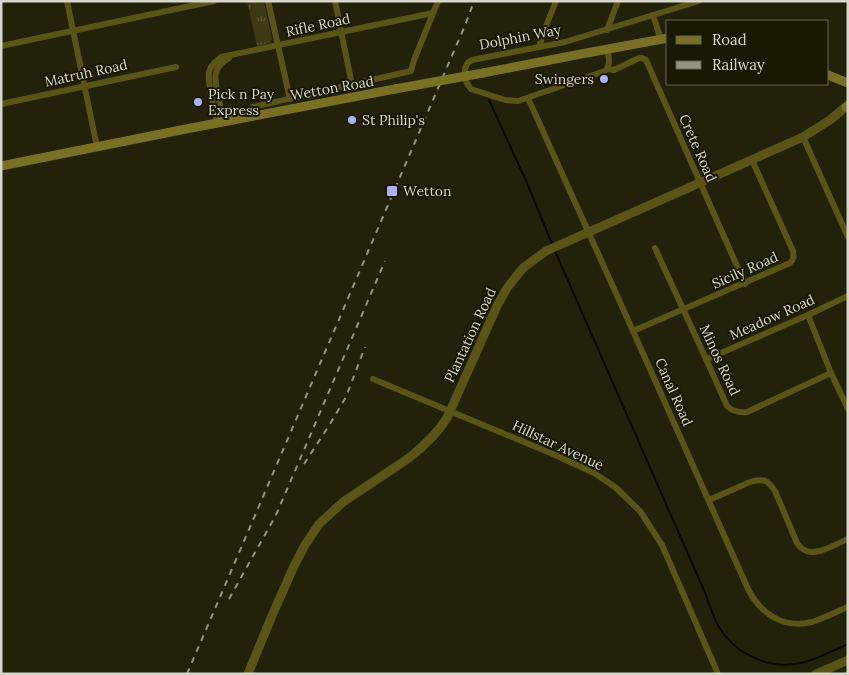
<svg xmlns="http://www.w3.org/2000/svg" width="849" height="675" font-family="Lora,serif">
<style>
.park{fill:url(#park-tufts)}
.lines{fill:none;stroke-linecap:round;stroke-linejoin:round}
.stream{stroke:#0a0700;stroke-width:2}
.minor{stroke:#5a5416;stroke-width:6}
.tertiary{stroke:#5a5416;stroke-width:9}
.secondary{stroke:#797023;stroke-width:9}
.rail{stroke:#959382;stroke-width:2;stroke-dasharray:6 6;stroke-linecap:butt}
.secondary-bridge{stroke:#797023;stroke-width:9}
.poi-dot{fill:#adaffb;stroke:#1a1703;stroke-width:2}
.labels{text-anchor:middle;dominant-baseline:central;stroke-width:4;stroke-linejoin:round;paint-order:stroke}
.street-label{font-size:14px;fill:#d7d6c8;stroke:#1a1703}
.poi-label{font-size:14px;fill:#d7d6c8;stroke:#1a1703;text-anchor:start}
</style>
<defs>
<pattern id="park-tufts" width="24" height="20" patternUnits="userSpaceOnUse" patternTransform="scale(1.25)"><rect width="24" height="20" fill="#3d3913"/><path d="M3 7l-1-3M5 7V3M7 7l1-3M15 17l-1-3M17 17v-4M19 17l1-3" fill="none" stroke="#585534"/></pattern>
</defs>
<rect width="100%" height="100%" fill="#23210a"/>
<path class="park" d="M247,1H264L272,39L270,43L257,46Z"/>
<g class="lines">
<g class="stream">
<path d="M489,100L527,183L552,244"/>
<path d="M555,251L706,595C710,606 713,617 719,627C737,656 772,671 805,662C820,658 834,650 848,644"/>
</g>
<g class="minor">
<path d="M67,1L97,147"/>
<path d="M268,1L290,99"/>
<path d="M335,1L352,85"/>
<path d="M653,15L661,40"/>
<path d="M607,30L618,1"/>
<path d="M1,46L214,1"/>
<path d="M539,47L544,31L556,1"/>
<path d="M607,49C609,57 611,65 605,71L518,101L505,100L471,89C464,81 461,65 472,60L565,42L699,1"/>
<path d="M608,69L614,70L639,58H642L646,60L745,284"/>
<path d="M528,98L633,331L748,589C761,614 783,629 812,622C824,618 836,612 848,607"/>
<path d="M1,104L176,67"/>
<path d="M253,107L411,71L414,60L438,1"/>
<path d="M224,122C222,110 213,83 216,73C218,66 223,61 229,58"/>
<path d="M217,123C215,110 207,84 209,72C211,65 216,61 221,57L433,13"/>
<path d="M803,137L848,237"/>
<path d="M655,248C679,301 704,353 727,406C733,412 739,413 747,412L831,373"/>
<path d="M808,315L831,373L848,409"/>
<path d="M633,331L790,263C794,259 794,256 793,251L752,160"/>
<path d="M707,359L808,315L848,296"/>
<path d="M373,379L555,455L594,473L615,487L640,511L662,545L718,674"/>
<path d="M709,500L750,482C763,478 768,480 775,491L797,543C799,545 800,548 803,549C814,558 836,544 848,539"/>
</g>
<g class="tertiary">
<path d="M248,674L271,618L294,566L305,545L319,524L343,502L409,458C424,446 437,434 447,418L497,306L507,288L523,268L546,251L555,247L803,137L830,120L848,105"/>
<path d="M816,674L848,660"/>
</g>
<g class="secondary">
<path d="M483,73L581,54L668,38"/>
<path d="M828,75L848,83"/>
<path d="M846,107L848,106"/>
<path d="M1,166L186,129L395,89"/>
</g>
<g class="rail">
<path d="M304,464L330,424L346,397L365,347"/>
<path d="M229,599L276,515L385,261"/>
<path d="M187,674L466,23L474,1"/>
</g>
<path class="secondary-bridge" d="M395,89L483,73"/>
</g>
<g class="poi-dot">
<circle cx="604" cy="79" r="5"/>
<circle cx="198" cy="102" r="5"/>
<circle cx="352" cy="120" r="5"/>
<rect x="386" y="185" width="12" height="12" rx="2.5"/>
</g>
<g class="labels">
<g class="street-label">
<text transform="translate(318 25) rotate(-12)">Rifle Road</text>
<text transform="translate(520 37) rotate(-11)">Dolphin Way</text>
<text transform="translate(86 73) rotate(-12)">Matruh Road</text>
<text transform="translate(332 88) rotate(-10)">Wetton Road</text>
<text transform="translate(698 148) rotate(66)">Crete Road</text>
<text transform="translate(745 270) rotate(-24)">Sicily Road</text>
<text transform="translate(772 317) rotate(-24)">Meadow Road</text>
<text transform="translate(470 335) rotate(-65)">Plantation Road</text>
<text transform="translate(720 360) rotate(65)">Minos Road</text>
<text transform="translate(674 392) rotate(66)">Canal Road</text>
<text transform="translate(558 445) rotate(25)">Hillstar Avenue</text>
</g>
<g class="poi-label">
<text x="594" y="79" text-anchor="end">Swingers</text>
<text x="208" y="94">Pick n Pay<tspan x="208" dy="16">Express</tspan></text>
<text x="362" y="120">St Philip's</text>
<text x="403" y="191">Wetton</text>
</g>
</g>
<rect width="849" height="675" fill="none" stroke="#d7d6c8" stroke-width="5"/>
<rect x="666" y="20" width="162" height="65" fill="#1a1703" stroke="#666352"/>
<rect x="676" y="36" width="25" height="8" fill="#797023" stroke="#666352"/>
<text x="712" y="45" font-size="15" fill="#d7d6c8">Road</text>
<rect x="676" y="61" width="25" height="8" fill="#959382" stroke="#666352"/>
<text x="712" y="70" font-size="15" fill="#d7d6c8">Railway</text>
</svg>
